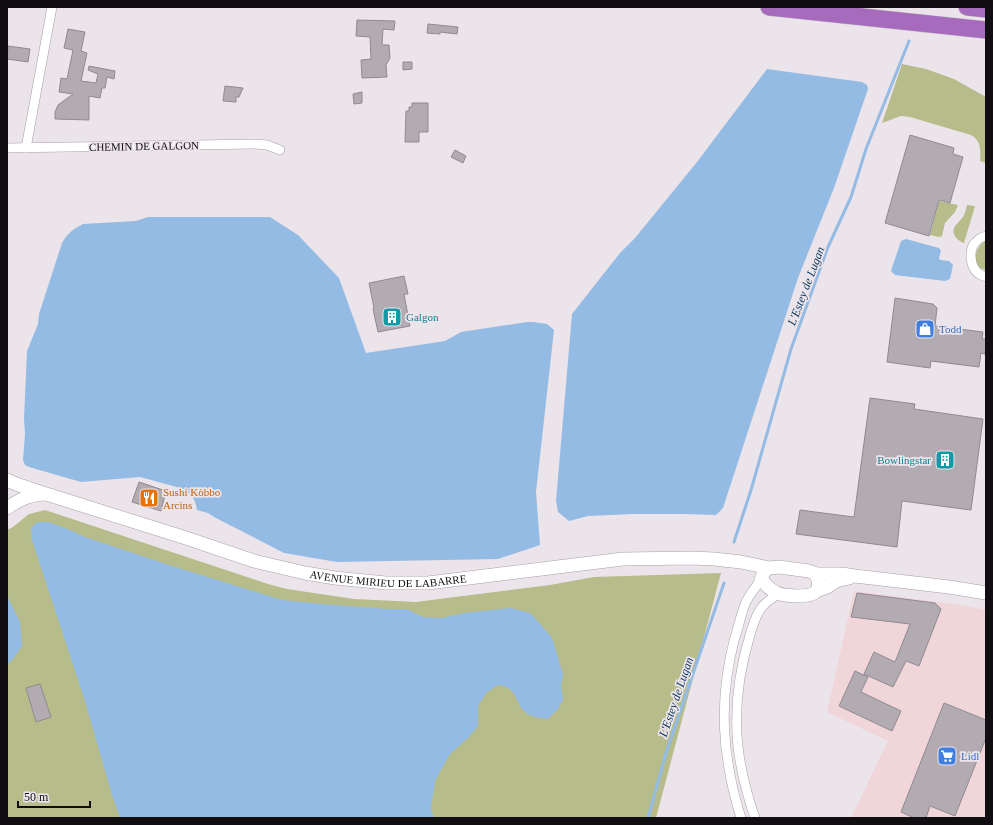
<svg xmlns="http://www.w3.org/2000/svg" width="993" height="825" font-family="Georgia,serif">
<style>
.commercial{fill:#f0d5d9}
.green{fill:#b6bc8a}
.water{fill:#94bbe3}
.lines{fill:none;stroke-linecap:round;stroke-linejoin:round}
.stream{stroke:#94bbe3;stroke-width:3}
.building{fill:#b2abb1;stroke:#908a90}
.street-casing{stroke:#a69fa6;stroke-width:10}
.secondary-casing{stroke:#a69fa6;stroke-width:14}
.highway-casing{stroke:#c6c5c6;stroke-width:18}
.street{stroke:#fff;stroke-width:9}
.secondary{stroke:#fff;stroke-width:13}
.highway{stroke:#a76bbe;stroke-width:17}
.labels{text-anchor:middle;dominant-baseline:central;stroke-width:3.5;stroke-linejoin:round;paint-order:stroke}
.street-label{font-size:11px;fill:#100e10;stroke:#ece4eb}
.culture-label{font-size:11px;fill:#0d838f;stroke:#ece4eb;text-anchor:start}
.shop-label{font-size:11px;fill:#366cbe;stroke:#ece4eb;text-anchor:start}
.food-label{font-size:11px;fill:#c56008;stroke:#ece4eb;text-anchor:start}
.water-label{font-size:12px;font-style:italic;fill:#08355b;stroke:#ece4eb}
</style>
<rect width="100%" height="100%" fill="#ece4eb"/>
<path class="commercial" d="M854,591L961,605L986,610V818H851L888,741L827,712Z"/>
<g class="green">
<path d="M902,64L926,69L954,79L986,97V163L980,161C981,151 981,140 971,135L910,117L901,116L882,123Z"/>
<path d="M939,201L958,205L955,212L945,223L942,236L939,237L930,235Z"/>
<path d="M967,205L975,206L964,243C956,240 950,232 956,225C958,222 961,220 963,217C965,214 966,209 967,205Z"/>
<path d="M986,241V270C970,267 974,247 986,241Z"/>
<path d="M45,510L268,584L287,589L354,599L416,602L550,585L594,577L721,573L656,818H7V530L13,527L29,514Z"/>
</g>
<g class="water">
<path d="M767,69L862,82L867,85L868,89L834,188L798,278L723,508L716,515L684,514H633L588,516L569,521L558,512L556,501L572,314L620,253L635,238L697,162Z"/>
<path d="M148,217H270L298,235L339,278L366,353L445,341L461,332L527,322H533L547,324L554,330L536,492L540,545L498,559L337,562L284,553L214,517L208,513L197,510C195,500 193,495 184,489L140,477L81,482L29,467L25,465L23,460L25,434L24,419L27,351L38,324L39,314L62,243C67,234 73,229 83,224L136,221Z"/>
<path d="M906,239L939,248L941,251L939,258L940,260L949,261L953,265L950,279L945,281L895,275L891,271L901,241Z"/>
<path d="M37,522H48L63,527L85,537L172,566L282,600L321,604L388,609H407L423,617L442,618L464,613L511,608L530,613L536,619L552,638L563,674L561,686L563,700L558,709L548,719C540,718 530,717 524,711C513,699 518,688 498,685L486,693L478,706V726L469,737L450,754L435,781L431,809L434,818H120L112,795L84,698L32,540L31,528Z"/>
<path d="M7,596L20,622L22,646L13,659L7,665Z"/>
</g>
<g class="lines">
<g class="stream">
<path d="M734,542L751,490L791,349L828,247L851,197L866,149L909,41"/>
<path d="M648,818L666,753L724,583"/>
</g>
</g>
<g class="building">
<path d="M357,20L395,21L394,30L383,29L382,45H389L390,58L386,65L387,77L362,78L361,60L371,59L370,37L356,36Z"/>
<path d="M428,24L458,27L457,34L440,32V34L427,33Z"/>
<path d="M68,29L85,32L81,51L87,53L81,81L96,83L98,74L88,70L89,66L115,71L114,79L107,77L105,88H102L100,98L89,96V120L55,119V112L58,105L73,94L59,92L61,78L67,79L73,50L64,48Z"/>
<path d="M8,46L30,49L28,62L7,59Z"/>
<path d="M403,62H412V69L403,70Z"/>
<path d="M225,86L243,88L239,97H236V102L223,101Z"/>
<path d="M362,92V103L354,104L353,94Z"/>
<path d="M412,103H428V132H419V142H405L406,111H409V107H412Z"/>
<path d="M910,135L954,148L953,154L963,157L950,203L939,200L929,236L885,223Z"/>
<path d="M455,150L466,156L463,163L451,157Z"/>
<path d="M404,276L408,294H404L410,326L378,332L373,309L374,308L369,283Z"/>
<path d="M895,298L933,304L937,308L935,326L983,332L982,339H986V345L985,354L981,353L979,367L931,361L930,368L887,362Z"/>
<path d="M870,398L915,404L914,409L983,419L971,510L902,501L897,547L796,534L800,510L854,517Z"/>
<path d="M139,482L166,491L161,511L132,502Z"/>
<path d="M857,593L935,603L941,609L919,666L906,661L893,687L864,674L874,652L895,662L910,624L851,617Z"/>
<path d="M855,671L868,677L861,692L901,711L892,731L839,706Z"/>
<path d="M40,684L51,717L36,722L26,688Z"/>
<path d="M944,703L986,720V738L955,816L930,806L926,818H914L901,812Z"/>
</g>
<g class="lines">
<g class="street-casing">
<g id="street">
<path d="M7,148L255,144L267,145L280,150"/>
<path d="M26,148L52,7"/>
<path d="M986,236C982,237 978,239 975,243C972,246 971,250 971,255C971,266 975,274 986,277"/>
<path d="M741,818C722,757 718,700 735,637C739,626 741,613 746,602C750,594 756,587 761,579"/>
<path d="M755,818C747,795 741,771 738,747C734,709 739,671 750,635C753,625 755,616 762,607C766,602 772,598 778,594"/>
</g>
</g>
<g class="secondary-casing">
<g id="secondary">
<path id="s1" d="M7,480L16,484L46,494L183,537L254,561L305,573L335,578L386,583H428L623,559L692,558L714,559L741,562L769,568L779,567L809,571L816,574C824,594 812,596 796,596C790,595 783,596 777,593C770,590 766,585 761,579L764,572L769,568"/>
<path d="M7,508C19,500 30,494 44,494"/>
<path d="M816,574H842L855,576L949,587L986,593"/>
<path d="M818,590L827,587L838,580L849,578"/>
</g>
</g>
<g class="highway-casing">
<g id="highway">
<path d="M769,7L986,30"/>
<path d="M967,7L986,9"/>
</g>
</g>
<use href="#street" class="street"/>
<use href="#secondary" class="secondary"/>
<use href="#highway" class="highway"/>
</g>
<defs>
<g id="building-square" transform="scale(1)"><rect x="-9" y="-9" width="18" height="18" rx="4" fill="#0f9aa8" stroke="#ece4eb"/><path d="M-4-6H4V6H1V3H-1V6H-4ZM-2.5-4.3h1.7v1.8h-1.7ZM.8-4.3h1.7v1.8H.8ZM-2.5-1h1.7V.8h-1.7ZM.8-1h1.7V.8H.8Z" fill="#fff"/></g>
<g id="shop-square" transform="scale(1)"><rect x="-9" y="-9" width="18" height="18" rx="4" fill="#3f7fe0" stroke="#ece4eb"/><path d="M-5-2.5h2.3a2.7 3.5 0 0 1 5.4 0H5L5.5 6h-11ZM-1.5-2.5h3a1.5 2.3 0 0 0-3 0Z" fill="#fff"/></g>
<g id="restaurant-square" transform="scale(1)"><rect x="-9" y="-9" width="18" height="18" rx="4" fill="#e8710a" stroke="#ece4eb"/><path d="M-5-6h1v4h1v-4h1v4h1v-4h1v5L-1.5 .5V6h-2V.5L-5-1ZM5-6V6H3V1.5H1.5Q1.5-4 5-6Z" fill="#fff"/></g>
<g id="supermarket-square" transform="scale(1)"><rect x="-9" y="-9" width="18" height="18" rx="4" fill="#3f7fe0" stroke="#ece4eb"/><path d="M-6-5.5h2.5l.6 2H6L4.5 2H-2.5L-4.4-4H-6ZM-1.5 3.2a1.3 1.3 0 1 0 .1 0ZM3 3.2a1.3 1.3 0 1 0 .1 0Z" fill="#fff"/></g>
</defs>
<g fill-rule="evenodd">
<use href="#building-square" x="392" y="317"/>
<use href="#shop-square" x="925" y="329"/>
<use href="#building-square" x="945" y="460"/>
<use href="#restaurant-square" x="149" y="498"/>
<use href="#supermarket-square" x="947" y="756"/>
</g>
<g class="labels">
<g class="street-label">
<text transform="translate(144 146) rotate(-1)">CHEMIN DE GALGON</text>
<text stroke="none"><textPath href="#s1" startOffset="396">AVENUE MIRIEU DE LABARRE</textPath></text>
</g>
<g class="culture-label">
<text x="406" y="317">Galgon</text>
<text x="931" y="460" text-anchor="end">Bowlingstar</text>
</g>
<g class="shop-label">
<text x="939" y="329">Todd</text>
<text x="961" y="756">Lidl</text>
</g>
<g class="food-label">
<text x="163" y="492">Sushi Kòbbo<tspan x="163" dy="13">Arcins</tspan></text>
</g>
<g class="water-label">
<text transform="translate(806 286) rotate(-69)">L'Estey de Lugan</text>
<text transform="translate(676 697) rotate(-71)">L'Estey de Lugan</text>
</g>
</g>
<rect width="993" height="825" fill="none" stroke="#100e10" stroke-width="16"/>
<path d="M18 801v6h72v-6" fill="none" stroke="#100e10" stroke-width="2"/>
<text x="24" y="801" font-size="12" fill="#100e10" stroke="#ece4eb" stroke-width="3" paint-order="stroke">50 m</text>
</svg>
